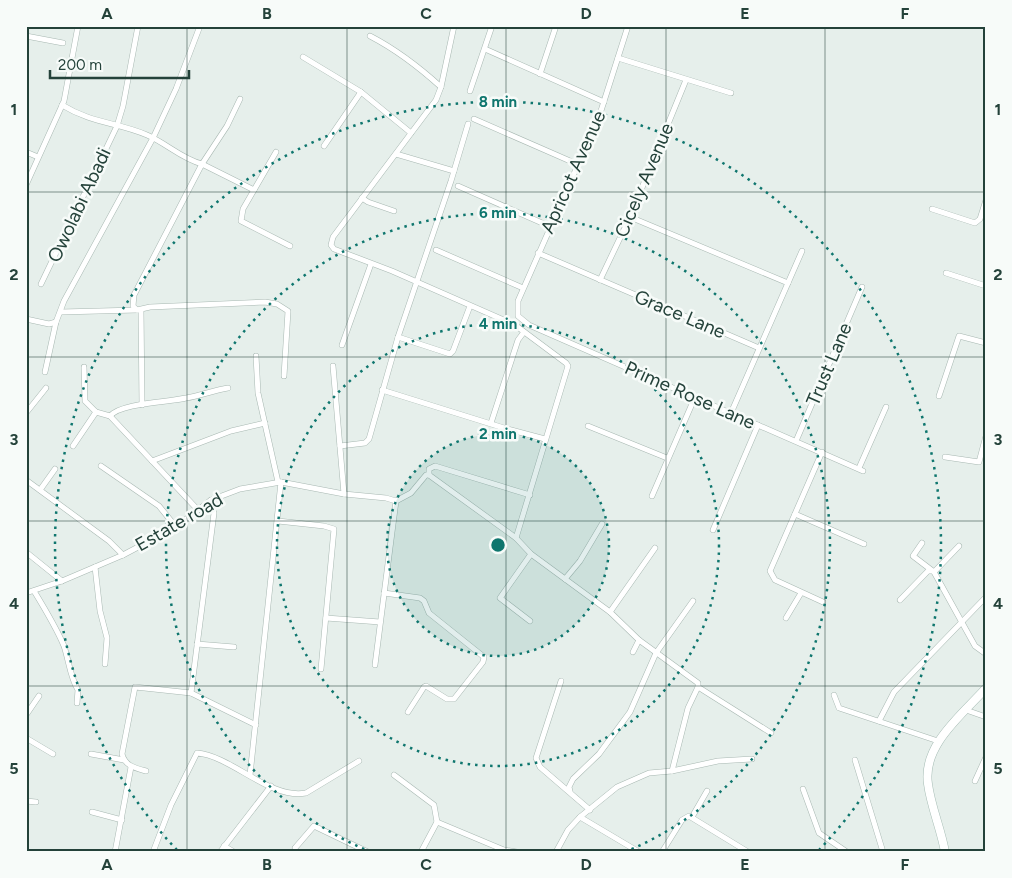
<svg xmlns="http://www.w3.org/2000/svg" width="1012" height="878" font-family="Figtree,sans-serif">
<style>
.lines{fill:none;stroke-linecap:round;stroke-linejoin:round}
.street-casing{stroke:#a8b8b2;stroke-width:6}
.secondary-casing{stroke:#a4bbb3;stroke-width:9}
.street{stroke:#fff;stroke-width:5}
.secondary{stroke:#fff;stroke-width:8}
.grid{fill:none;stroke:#24423a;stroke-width:1;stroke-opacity:0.55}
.ring{fill:none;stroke:#0f766e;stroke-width:2.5;stroke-dasharray:2.5 5}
.labels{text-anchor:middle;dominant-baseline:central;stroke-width:5;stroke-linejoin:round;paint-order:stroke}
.street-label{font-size:19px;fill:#24423a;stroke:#f7fbf9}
.centre{fill:#0f766e;stroke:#f7fbf9;stroke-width:2.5}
.ring-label{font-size:15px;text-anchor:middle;font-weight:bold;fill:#0f766e;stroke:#f7fbf9;stroke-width:5;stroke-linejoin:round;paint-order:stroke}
.neatline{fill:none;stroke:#24423a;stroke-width:2}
.grid-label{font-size:16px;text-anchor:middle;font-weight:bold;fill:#24423a}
</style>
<rect width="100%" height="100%" fill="#e6efeb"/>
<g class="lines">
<g class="street-casing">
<g id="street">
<path d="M454,26L441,87L436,100L333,237L331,245L334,249L392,271L515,325L566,363L568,366L516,538"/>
<path d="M628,26L599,117L518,301V316L529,325L863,471"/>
<path d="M26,36L63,43"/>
<path d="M370,36C397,50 419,67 441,87"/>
<path d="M485,49L604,102"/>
<path d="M303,57L361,92L411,133"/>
<path d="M618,58L731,93"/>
<path d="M540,74L556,26"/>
<path d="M470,91L492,26"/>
<path d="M62,105C93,124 117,122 147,135C166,143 182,159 202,164L227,126L240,99"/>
<path d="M474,119L577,164"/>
<path d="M324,146L361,92"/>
<path d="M26,152L38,157"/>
<path d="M276,152L243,209L241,221L290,246"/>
<path d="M396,154L454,171"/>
<path d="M26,185L64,101L78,26"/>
<path d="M458,186L549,226"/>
<path d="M254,190L202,164L134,295L133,306L137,310L150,307L265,302L277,304L288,311L284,376"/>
<path d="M362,198L368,202L394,211"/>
<path d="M932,209L975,223L980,219L986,200"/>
<path d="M630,217L788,283"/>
<path d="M436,250L523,288"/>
<path d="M538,253L759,348"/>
<path d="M946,273L986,286"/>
<path d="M600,280L630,217L686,80"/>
<path d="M41,284L117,126L123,106L138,26"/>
<path d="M141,310L142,405"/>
<path d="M61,312L137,310"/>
<path d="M26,319L49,324L56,322"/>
<path d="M398,337L450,354L453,351L470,306"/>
<path d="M342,345L371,264"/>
<path d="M256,356L258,393L278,482"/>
<path d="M333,366L344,494"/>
<path d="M84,367L85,401L96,412L110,416L198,510"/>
<path d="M45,372L56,322L64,301L153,138L176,89L200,26"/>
<path d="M382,390L504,428L545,439"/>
<path d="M939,396L959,336L986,343"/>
<path d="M26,413L46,388"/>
<path d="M731,413L802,251"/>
<path d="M110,416C120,403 170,402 186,398C200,396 214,390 228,388"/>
<path d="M491,423L518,340L524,332"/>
<path d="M588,426L667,458"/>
<path d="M796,441L862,287"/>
<path d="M73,446L96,412"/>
<path d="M340,446L365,443L369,439L398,337L451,181L468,124"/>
<path d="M822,452L770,571L775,580L823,602"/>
<path d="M945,457L979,462L986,436"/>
<path d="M152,461L231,431L265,423"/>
<path d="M101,466L159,506L176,527"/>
<path d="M859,468L886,407"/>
<path d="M429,475V469L435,466L530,495"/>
<path d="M26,480L109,541L123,555"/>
<path d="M40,490L55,469"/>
<path d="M652,496L695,397"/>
<path d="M795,514L864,544"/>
<path d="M278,521L324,526L334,529L321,669"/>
<path d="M713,530L758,425"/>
<path d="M922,543L913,556L934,572L975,646L986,654"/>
<path d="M26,552L62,581"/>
<path d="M95,567L100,611L107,638L105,664"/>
<path d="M934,572L959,546"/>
<path d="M565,579L580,561L602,524"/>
<path d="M34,591C45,609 56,627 64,646C69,661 70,677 78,690L77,703"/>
<path d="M26,593L62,581L123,555L176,527L211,500L240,489L281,482L344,494L386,498L396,501"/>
<path d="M384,593L420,598L424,601L429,613L484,657L483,662L454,699H447L426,686L424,687L408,712"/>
<path d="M900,600L928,571H931"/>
<path d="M610,612L655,548"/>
<path d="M326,618L380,622"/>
<path d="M786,618L801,593"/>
<path d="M530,621L500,598L531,554"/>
<path d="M197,644L234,647"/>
<path d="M633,652L639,640"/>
<path d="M375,665L396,501L411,493L426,475H429L516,538L531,554L610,612L639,640L698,683V687L771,733"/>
<path d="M561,681L536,758L540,767L590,810"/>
<path d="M191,693L214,513L211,500"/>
<path d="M834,695L839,708L938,741"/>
<path d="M966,710L986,717"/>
<path d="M26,715L39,696"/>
<path d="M879,721L894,692L986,597"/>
<path d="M26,738L53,754"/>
<path d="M91,754L124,760"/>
<path d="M855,760L883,852"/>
<path d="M146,771C135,768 125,766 122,754L135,687L191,693L256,725"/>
<path d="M672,771L688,708L698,687"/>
<path d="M250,775L281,482"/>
<path d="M394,775L434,805L437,822"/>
<path d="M975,781L986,757"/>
<path d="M803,789L819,833L847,852"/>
<path d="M570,791L569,787L573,779L599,754L630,712L656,653L693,601"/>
<path d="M26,801L36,802"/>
<path d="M92,812L122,820"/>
<path d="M580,817L639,852"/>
<path d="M692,817L707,791"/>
<path d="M224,846L234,852"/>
<path d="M295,848L314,826L368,852"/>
<path d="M115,852L131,767"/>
<path d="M153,852L171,805L197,753C232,756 270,800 306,793L359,761"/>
<path d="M220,852L271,786"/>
<path d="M421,852L437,822L504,850L517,852"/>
<path d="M556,852L568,830L580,817L617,787L649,773L672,771L718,761L752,759"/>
<path d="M662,852L682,820L689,816L748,852"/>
</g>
</g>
<g class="secondary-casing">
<path id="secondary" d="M945,852C941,829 931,807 928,784C922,745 963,714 986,688"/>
</g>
<use href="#street" class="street"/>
<use href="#secondary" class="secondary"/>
</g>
<path class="grid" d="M187,26V852M347,26V852M506,26V852M666,26V852M825,26V852M26,192H986M26,357H986M26,521H986M26,686H986"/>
<circle cx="498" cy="545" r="111" fill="#0f766e" fill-opacity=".12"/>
<g class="ring">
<circle cx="498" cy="545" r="111"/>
<circle cx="498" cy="545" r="221"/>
<path d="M371 852A332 332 0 1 1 625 852"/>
<path d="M177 850A443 443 0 1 1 819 850"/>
</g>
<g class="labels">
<g class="street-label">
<text transform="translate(573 172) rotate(-66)">Apricot Avenue</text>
<text transform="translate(644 180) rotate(-67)">Cicely Avenue</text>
<text transform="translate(79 205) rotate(-65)">Owolabi Abadi</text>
<text transform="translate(680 314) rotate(23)">Grace Lane</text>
<text transform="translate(829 364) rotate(-67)">Trust Lane</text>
<text transform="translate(690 395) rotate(24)">Prime Rose Lane</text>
<text transform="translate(179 522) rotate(-30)">Estate road</text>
</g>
</g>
<circle cx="498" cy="545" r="8" class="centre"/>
<g class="ring-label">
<text x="498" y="107">8 min</text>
<text x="498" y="218">6 min</text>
<text x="498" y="329">4 min</text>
<text x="498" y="439">2 min</text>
</g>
<rect width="1012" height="878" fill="none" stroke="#f7fbf9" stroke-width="55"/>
<path d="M50 70v8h139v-8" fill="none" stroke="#24423a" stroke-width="2.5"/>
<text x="58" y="70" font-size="15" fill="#24423a" stroke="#f7fbf9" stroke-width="4" paint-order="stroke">200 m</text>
<rect x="28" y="28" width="956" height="822" class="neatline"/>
<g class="grid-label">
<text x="107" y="19">A</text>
<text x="267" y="19">B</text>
<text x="426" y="19">C</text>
<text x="586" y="19">D</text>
<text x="745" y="19">E</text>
<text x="905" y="19">F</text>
<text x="14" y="115">1</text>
<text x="998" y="115">1</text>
<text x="14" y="280">2</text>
<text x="998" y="280">2</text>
<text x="14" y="445">3</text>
<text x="998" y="445">3</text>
<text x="14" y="609">4</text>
<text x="998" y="609">4</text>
<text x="14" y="774">5</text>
<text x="998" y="774">5</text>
<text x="107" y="870">A</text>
<text x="267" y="870">B</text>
<text x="426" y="870">C</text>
<text x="586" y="870">D</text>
<text x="745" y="870">E</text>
<text x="905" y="870">F</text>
</g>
</svg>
